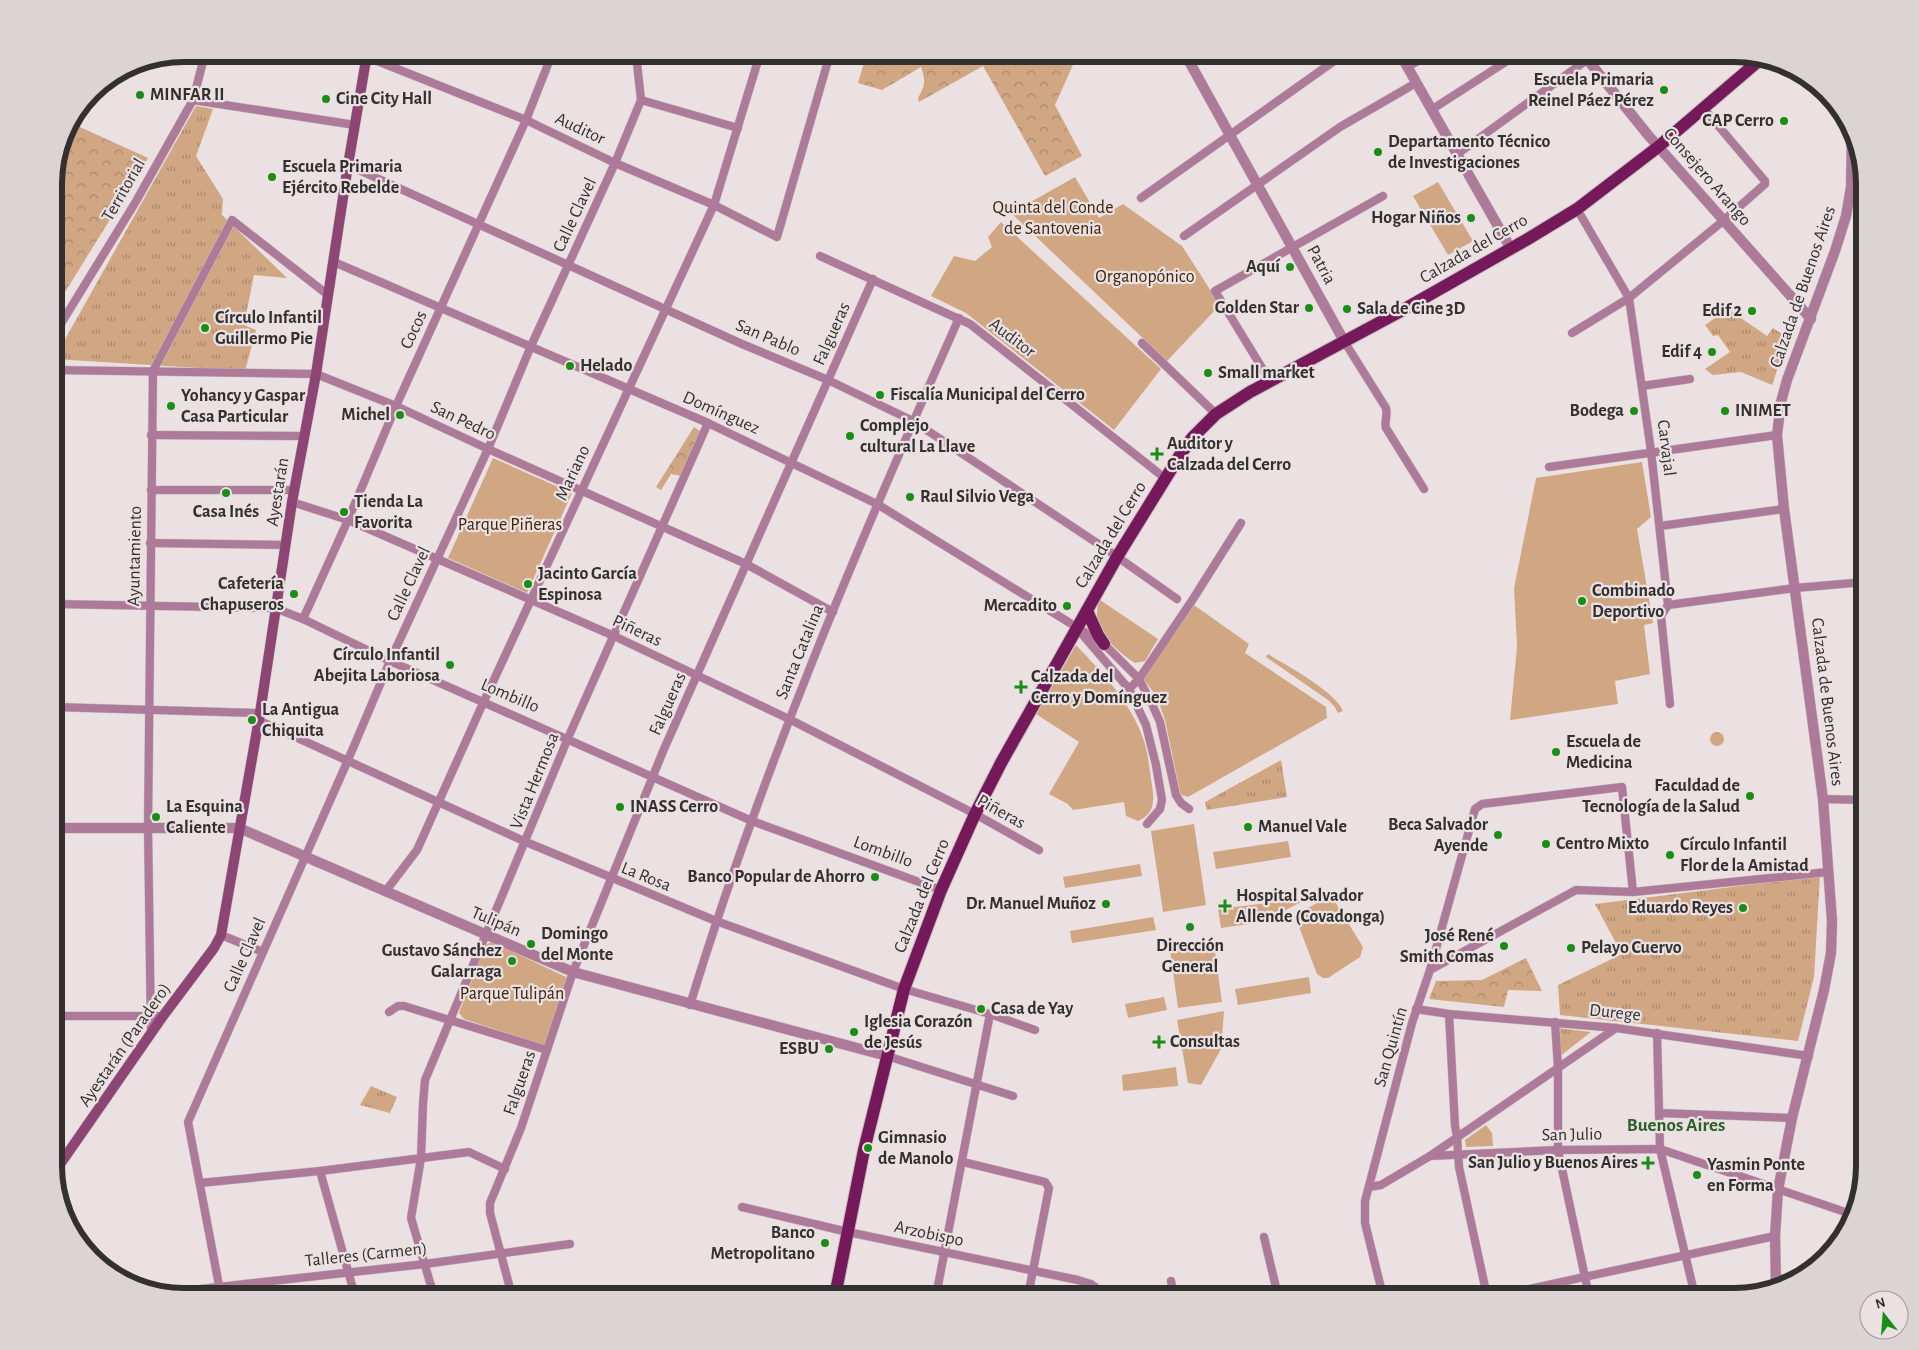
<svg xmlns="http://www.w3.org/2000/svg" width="1919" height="1350" font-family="'Alegreya Sans',sans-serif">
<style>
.grass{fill:url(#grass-tufts)}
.forest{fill:url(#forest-crowns)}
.green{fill:#d1a783}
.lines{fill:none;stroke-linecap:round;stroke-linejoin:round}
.minor-casing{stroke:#c6bebe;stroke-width:9}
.tertiary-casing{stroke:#c6bebe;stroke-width:11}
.secondary-casing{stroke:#c6bebe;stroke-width:11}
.primary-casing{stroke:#c6bebe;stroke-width:14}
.minor{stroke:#ad7a99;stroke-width:8}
.tertiary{stroke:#ad7a99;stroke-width:10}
.secondary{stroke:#8d4574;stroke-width:10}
.primary{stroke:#75195a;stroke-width:12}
.poi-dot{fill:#198d15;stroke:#ebe1e2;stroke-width:2}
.labels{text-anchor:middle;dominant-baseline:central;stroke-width:4.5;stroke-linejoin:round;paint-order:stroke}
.poi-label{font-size:18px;font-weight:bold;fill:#333030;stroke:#ebe1e2;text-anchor:start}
.street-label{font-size:18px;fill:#333030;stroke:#ebe1e2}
.park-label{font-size:18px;fill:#3e2409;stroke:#ebe1e2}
.neighbourhood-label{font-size:19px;font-weight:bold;fill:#2e602a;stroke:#ebe1e2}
.rim{fill:none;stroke:#333030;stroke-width:6}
</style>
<defs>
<pattern id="grass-tufts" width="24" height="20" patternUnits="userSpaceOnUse" patternTransform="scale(1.25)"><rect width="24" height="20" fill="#d1a783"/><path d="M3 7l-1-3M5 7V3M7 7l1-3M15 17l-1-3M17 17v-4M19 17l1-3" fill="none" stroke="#aa886c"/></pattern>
<pattern id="forest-crowns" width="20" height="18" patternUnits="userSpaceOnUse" patternTransform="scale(1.25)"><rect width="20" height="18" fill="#d1a783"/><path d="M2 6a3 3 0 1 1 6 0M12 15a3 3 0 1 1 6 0" fill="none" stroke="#aa886c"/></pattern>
</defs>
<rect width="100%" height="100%" fill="#ebe1e2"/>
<g class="grass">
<path d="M196,106L213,109L196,156L223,199L222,215L287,278L254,275L244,325L256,330L245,371L54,359Z"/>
<path d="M1728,309L1767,336L1773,328L1788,338L1772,385L1741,372L1713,375L1705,369L1730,352L1718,335L1713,336L1705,325Z"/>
<circle cx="1717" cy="739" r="7"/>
<path d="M1281,760L1287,797L1207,810L1205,802Z"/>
<path d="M1820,876L1814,977L1798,1041L1560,1015L1558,985L1622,954L1595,904Z"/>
<path d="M1558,1028L1591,1032L1559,1057Z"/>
<path d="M371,1086L397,1097L390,1113L360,1105Z"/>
</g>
<g class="forest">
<path d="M1077,56L1055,105L1082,156L1045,176L983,66L919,102L918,98C925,86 926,81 921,67L882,90L858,83L864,63Z"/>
<path d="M71,123L148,158L54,310V177L66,130Z"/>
<path d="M694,427L700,431L681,476L671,474L661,490L656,487Z"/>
<path d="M1526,958L1542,991L1508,990L1504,1007L1429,999L1436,981L1482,980Z"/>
</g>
<g class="green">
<path d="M1075,177L1099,218L1123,204L1182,246L1220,305L1167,361L1011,213Z"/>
<path d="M1438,182L1473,241L1448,255L1413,196Z"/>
<path d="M1001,222L1161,369L1114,430L966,313L931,296L954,256L975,261L992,247L988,237Z"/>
<path d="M493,458L572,493L527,593L448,558Z"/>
<path d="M1642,462L1651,517L1637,529L1653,623L1644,625L1650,674L1615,681L1618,704L1510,720L1517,647L1514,588L1536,478Z"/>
<path d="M1100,600L1158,639L1145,661L1135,663C1115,651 1088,625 1100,600Z"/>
<path d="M1194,605L1249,644L1245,653L1326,707L1327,718L1188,797L1182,795L1180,792L1165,720L1157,697L1142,677Z"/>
<path d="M1076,645C1103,674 1131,702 1144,741C1148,753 1149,766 1151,779C1154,796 1157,813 1138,821L1126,816L1124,802L1073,810L1068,804L1049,794L1079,742L1036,714Z"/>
<path d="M1268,654C1287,666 1335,691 1343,711L1338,713L1334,706L1328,700L1266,657Z"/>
<path d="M1194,824L1206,905L1163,912L1151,831Z"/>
<path d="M1288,841L1291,857L1216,869L1213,852Z"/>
<path d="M1140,864L1142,876L1065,888L1063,877Z"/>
<path d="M1332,897L1363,947L1360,957L1328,978H1323L1317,974L1298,924C1301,907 1318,903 1332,897Z"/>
<path d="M1301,899V902L1263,922L1221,928L1218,909Z"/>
<path d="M1153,917L1156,930L1072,943L1070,931Z"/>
<path d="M492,942L566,977V982L546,1043L543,1045L464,1019L459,1013L485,945Z"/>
<path d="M1214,944L1222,1002L1178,1008L1170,950Z"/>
<path d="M1309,977L1311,993L1238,1005L1235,989Z"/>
<path d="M1164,997L1167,1010L1128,1018L1125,1004Z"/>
<path d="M1224,1011L1221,1049L1201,1085L1188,1083L1177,1020Z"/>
<path d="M1176,1067L1178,1086L1123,1091L1122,1075Z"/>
<path d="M1486,1125L1492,1133L1493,1146L1466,1147L1465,1140Z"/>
</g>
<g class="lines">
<g class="minor-casing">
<g id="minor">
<path d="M367,57L526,120L615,163L714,205L777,237L830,54"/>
<path d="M1407,67L1431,54"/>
<path d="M193,100L355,125"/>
<path d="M641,100L738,128"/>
<path d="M1431,110L1518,54"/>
<path d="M1456,155L1595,54"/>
<path d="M348,165L742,344L828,380L913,421L1109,551L1177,599"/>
<path d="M1141,198L1344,54"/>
<path d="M1577,209L1629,298L1651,451L1668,605L1661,616L1670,704"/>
<path d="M1184,236L1340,127L1416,83"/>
<path d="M820,256L970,324L1166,479"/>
<path d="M334,262L708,423L877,504L1104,644L1139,679L1152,704L1160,722L1176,795L1181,803L1189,809"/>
<path d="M1572,333L1629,298L1723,221L1765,184V181L1704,109"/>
<path d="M54,335L135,203L193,100L205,54"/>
<path d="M1344,341L1386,408C1388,416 1384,422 1386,428L1424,489"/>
<path d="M1142,343L1216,414"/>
<path d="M54,370L316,374L396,406L488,449L746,564L833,612"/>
<path d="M1270,381L1215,291L1383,196"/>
<path d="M1642,386L1690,379"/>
<path d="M151,435L304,436"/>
<path d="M1549,467L1777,435"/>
<path d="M151,490H294"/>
<path d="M292,502L348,520L614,636L789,719L975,814L1039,850"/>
<path d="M1660,526L1784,509"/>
<path d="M150,543L286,545"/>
<path d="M54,604L275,608L303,619L390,661L752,821L941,890"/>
<path d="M1668,605L1795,588L1865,582"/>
<path d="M303,619L348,520L396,406L526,120L552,54"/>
<path d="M1081,633L1129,689L1146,725L1156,765L1162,800L1160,809L1147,824"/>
<path d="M1129,689L1139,679L1193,599L1241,523"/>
<path d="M54,707L260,713"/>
<path d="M258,720L526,842L716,921L904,989L990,1014L1035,1030"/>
<path d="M1823,799L1865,800"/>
<path d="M385,892L417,850L484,701L714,205L760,54"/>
<path d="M221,935L263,952"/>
<path d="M1430,970L1576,890L1633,892L1828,872"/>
<path d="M690,1005C762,769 859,543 959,318"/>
<path d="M1416,1009L1449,1014L1616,1028L1809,1056"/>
<path d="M389,1012L398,1006H404L547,1050"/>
<path d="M1449,1014L1455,1126L1457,1136L1459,1167L1487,1296"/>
<path d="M54,1016H163"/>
<path d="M1555,1022L1558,1067V1150L1589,1296"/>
<path d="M151,1033L148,827L153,371L232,220L328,295"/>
<path d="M1657,1033L1660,1149L1695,1296"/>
<path d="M887,1056L1013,1096"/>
<path d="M1659,1113L1792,1118"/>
<path d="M1430,1156L1558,1150L1660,1149L1854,1215"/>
<path d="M963,1162L1045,1182L1049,1188L1028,1296"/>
<path d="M320,1171L355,1296"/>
<path d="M200,1183L320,1171L469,1152L505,1169"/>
<path d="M1369,1187L1381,1185L1430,1156L1616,1028"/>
<path d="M59,1192L64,1194L75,1232"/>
<path d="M742,1207L848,1232L1078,1280L1091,1284L1107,1296"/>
<path d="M1264,1237L1278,1296"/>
<path d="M1171,1281L1174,1296"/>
<path d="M165,1293L425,1264L570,1244"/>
<path d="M221,1296L188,1122L348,760L390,661L488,449L531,346L615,163L641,100L636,54"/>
<path d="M434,1296L411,1218L421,1158L423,1104L425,1080L568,738L708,423"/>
<path d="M512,1296L490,1213V1203L521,1128L573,972L664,749L873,279"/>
<path d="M936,1296L990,1014"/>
<path d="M1383,1296L1365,1223V1201L1412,1023L1430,970L1475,809L1482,804L1622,787L1633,892"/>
<path d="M1496,1296L1775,1236"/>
</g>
</g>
<g class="tertiary-casing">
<g id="tertiary">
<path d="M786,54H840"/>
<path d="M1185,54L1344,341"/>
<path d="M1400,54L1511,249"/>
<path d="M1583,54L1648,135L1811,319"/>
<path d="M54,828H239L573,972L887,1056"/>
<path d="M1776,1286L1775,1236L1778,1190L1792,1118L1824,990L1831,953L1832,921L1823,799L1784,509L1777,435L1781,402L1787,380L1835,251L1846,216L1851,187L1852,128"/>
</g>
</g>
<g class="secondary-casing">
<path id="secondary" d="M54,1173L163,1016L214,948L221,935L260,713L292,502L316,374L348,165L367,54"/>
</g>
<g class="primary-casing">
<g id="primary">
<path d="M1087,611L1098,635L1104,644"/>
<path d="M835,1296L864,1150L904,989L941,890L975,814L1001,763L1117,557L1180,455L1192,438L1216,414L1250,392L1401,311L1526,240L1577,209L1658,147L1762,58"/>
</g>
</g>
<use href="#minor" class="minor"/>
<use href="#tertiary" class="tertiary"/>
<use href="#secondary" class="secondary"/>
<use href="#primary" class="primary"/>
</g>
<g class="poi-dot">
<circle cx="1664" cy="90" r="5"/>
<circle cx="140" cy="95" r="5"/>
<circle cx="326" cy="99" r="5"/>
<circle cx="1784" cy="121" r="5"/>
<circle cx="1378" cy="152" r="5"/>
<circle cx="272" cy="177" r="5"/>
<circle cx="1471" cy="218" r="5"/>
<circle cx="1290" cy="267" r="5"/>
<circle cx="1309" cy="308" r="5"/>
<circle cx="1347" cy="309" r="5"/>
<circle cx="1752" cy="311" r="5"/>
<circle cx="205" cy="328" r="5"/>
<circle cx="1712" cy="352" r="5"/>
<circle cx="570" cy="366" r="5"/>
<circle cx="1208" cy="373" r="5"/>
<circle cx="880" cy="395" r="5"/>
<circle cx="171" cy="406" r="5"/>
<circle cx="1634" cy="411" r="5"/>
<circle cx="1725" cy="411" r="5"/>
<circle cx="400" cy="415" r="5"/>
<circle cx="850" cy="436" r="5"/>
<path d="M1154.5 446.5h5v5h5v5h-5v5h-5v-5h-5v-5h5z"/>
<circle cx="226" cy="493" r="5"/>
<circle cx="910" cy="497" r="5"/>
<circle cx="344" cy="512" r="5"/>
<circle cx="528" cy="584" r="5"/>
<circle cx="294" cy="594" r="5"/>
<circle cx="1582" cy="601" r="5"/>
<circle cx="1067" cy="606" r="5"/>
<circle cx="450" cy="665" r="5"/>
<path d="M1018.5 679.5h5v5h5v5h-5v5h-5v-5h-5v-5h5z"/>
<circle cx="252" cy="720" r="5"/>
<circle cx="1556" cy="752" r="5"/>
<circle cx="1750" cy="796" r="5"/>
<circle cx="620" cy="807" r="5"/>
<circle cx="156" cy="817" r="5"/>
<circle cx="1248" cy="827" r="5"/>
<circle cx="1498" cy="835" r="5"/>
<circle cx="1546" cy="844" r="5"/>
<circle cx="1670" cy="855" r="5"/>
<circle cx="875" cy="877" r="5"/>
<circle cx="1106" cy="904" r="5"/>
<path d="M1222.5 898.5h5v5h5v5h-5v5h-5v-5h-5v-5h5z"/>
<circle cx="1743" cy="908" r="5"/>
<circle cx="1190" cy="927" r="5"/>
<circle cx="531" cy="944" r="5"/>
<circle cx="1504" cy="946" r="5"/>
<circle cx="1571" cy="948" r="5"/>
<circle cx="512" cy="961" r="5"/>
<circle cx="981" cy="1009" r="5"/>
<circle cx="854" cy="1032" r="5"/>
<path d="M1156.5 1034.5h5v5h5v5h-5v5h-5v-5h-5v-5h5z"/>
<circle cx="829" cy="1049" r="5"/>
<circle cx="868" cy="1148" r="5"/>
<path d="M1645.5 1155.5h5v5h5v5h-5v5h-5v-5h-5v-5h5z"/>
<circle cx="1697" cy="1175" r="5"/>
<circle cx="825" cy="1243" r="5"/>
</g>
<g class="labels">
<g class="poi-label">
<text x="1654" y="80" text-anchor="end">Escuela Primaria<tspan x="1654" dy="21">Reinel Páez Pérez</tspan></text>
<text x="150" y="95">MINFAR II</text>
<text x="336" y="99">Cine City Hall</text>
<text x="1774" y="121" text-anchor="end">CAP Cerro</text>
<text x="1388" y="142">Departamento Técnico<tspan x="1388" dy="21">de Investigaciones</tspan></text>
<text x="282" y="167">Escuela Primaria<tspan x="282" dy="21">Ejército Rebelde</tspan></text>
<text x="1461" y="218" text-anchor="end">Hogar Niños</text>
<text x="1280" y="267" text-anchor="end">Aquí</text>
<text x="1299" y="308" text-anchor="end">Golden Star</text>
<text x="1357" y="309">Sala de Cine 3D</text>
<text x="1742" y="311" text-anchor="end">Edif 2</text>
<text x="215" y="318">Círculo Infantil<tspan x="215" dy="21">Guillermo Pie</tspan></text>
<text x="1702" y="352" text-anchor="end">Edif 4</text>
<text x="580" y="366">Helado</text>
<text x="1218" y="373">Small market</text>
<text x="890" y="395">Fiscalía Municipal del Cerro</text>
<text x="181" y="396">Yohancy y Gaspar<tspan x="181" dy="21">Casa Particular</tspan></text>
<text x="1624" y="411" text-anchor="end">Bodega</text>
<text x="1735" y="411">INIMET</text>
<text x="390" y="415" text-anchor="end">Michel</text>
<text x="860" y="426">Complejo<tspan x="860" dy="21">cultural La Llave</tspan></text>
<text x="1167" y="444">Auditor y<tspan x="1167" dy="21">Calzada del Cerro</tspan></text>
<text x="920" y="497">Raul Silvio Vega</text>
<text x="354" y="502">Tienda La<tspan x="354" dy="21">Favorita</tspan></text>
<text x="226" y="512" text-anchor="middle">Casa Inés</text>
<text x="538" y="574">Jacinto García<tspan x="538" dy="21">Espinosa</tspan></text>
<text x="284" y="584" text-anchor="end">Cafetería<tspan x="284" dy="21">Chapuseros</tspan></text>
<text x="1592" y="591">Combinado<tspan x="1592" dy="21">Deportivo</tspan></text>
<text x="1057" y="606" text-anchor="end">Mercadito</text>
<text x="440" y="655" text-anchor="end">Círculo Infantil<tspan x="440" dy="21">Abejita Laboriosa</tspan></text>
<text x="1031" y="677">Calzada del<tspan x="1031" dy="21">Cerro y Domínguez</tspan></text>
<text x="262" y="710">La Antigua<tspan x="262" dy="21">Chiquita</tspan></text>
<text x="1566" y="742">Escuela de<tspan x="1566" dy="21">Medicina</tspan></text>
<text x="1740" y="786" text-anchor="end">Faculdad de<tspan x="1740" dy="21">Tecnología de la Salud</tspan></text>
<text x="166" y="807">La Esquina<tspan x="166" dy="21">Caliente</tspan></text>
<text x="630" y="807">INASS Cerro</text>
<text x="1488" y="825" text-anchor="end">Beca Salvador<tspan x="1488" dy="21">Ayende</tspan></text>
<text x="1258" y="827">Manuel Vale</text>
<text x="1556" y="844">Centro Mixto</text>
<text x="1680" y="845">Círculo Infantil<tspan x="1680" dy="21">Flor de la Amistad</tspan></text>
<text x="865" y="877" text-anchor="end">Banco Popular de Ahorro</text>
<text x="1236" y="896">Hospital Salvador<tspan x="1236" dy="21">Allende (Covadonga)</tspan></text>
<text x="1096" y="904" text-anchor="end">Dr. Manuel Muñoz</text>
<text x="1733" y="908" text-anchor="end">Eduardo Reyes</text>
<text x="541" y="934">Domingo<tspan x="541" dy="21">del Monte</tspan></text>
<text x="1494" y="936" text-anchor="end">José René<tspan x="1494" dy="21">Smith Comas</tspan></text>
<text x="1190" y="946" text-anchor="middle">Dirección<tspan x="1190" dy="21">General</tspan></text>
<text x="1581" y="948">Pelayo Cuervo</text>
<text x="502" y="951" text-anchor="end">Gustavo Sánchez<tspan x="502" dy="21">Galarraga</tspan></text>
<text x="991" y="1009">Casa de Yay</text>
<text x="864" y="1022">Iglesia Corazón<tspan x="864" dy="21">de Jesús</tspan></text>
<text x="1170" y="1042">Consultas</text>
<text x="819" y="1049" text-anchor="end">ESBU</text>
<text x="878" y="1138">Gimnasio<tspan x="878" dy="21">de Manolo</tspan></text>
<text x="1638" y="1163" text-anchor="end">San Julio y Buenos Aires</text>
<text x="1707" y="1165">Yasmin Ponte<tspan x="1707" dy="21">en Forma</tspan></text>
<text x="815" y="1233" text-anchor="end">Banco<tspan x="815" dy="21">Metropolitano</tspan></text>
</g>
<g class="street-label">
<text transform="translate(580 129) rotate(25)">Auditor</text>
<text transform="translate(1707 177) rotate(49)">Consejero Arango</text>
<text transform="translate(124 190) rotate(-60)">Territorial</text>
<text transform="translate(575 215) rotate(-65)">Calle Clavel</text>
<text transform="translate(1474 249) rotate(-30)">Calzada del Cerro</text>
<text transform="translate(1321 265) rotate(62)">Patria</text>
<text transform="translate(1803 287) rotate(-71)">Calzada de Buenos Aires</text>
<text transform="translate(414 330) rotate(-65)">Cocos</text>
<text transform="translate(832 334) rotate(-66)">Falgueras</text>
<text transform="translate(768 338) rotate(23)">San Pablo</text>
<text transform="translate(1012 338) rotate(37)">Auditor</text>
<text transform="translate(721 413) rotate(24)">Domínguez</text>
<text transform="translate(463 421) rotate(25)">San Pedro</text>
<text transform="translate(1666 448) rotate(83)">Carvajal</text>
<text transform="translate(573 473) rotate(-65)">Mariano</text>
<text transform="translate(278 492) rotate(-81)">Ayestarán</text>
<text transform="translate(1111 535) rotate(-59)">Calzada del Cerro</text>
<text transform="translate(135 556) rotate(-89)">Ayuntamiento</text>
<text transform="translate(409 584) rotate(-65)">Calle Clavel</text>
<text transform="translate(637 631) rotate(25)">Piñeras</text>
<text transform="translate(800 652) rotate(-68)">Santa Catalina</text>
<text transform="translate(510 696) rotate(23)">Lombillo</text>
<text transform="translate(1827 702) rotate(83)">Calzada de Buenos Aires</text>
<text transform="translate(668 704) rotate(-66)">Falgueras</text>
<text transform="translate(535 781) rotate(-68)">Vista Hermosa</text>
<text transform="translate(1001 812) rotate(29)">Piñeras</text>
<text transform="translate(883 852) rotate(20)">Lombillo</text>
<text transform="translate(646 877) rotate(22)">La Rosa</text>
<text transform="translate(922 896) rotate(-68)">Calzada del Cerro</text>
<text transform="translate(496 922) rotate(23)">Tulipán</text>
<text transform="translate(245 955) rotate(-66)">Calle Clavel</text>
<text transform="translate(1615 1013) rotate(6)">Durege</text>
<text transform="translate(125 1045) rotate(-55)">Ayestarán (Paradero)</text>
<text transform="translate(1391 1047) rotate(-74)">San Quintín</text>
<text transform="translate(520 1083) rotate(-71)">Falgueras</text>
<text transform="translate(1572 1135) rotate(-1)">San Julio</text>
<text transform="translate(929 1234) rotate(12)">Arzobispo</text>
<text transform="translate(366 1255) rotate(-6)">Talleres (Carmen)</text>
</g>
<g class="park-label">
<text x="1053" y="208">Quinta del Conde<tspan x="1053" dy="21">de Santovenia</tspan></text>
<text x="1145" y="277">Organopónico</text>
<text x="510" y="525">Parque Piñeras</text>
<text x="512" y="994">Parque Tulipán</text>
</g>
<g class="neighbourhood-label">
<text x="1676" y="1125">Buenos Aires</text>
</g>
</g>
<path d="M0 0H1919V1350H0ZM184 62H1734A122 122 0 0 1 1856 184V1166A122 122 0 0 1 1734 1288H184A122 122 0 0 1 62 1166V184A122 122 0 0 1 184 62Z" fill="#dcd3d4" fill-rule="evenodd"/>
<path class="rim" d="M184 62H1734A122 122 0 0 1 1856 184V1166A122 122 0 0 1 1734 1288H184A122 122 0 0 1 62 1166V184A122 122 0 0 1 184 62Z"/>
<g transform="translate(1884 1315) rotate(343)"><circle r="24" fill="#ebe1e2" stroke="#a19a9b"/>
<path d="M0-4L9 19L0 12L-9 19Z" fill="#198d15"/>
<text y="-8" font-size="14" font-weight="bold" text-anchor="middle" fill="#333030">N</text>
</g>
</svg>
